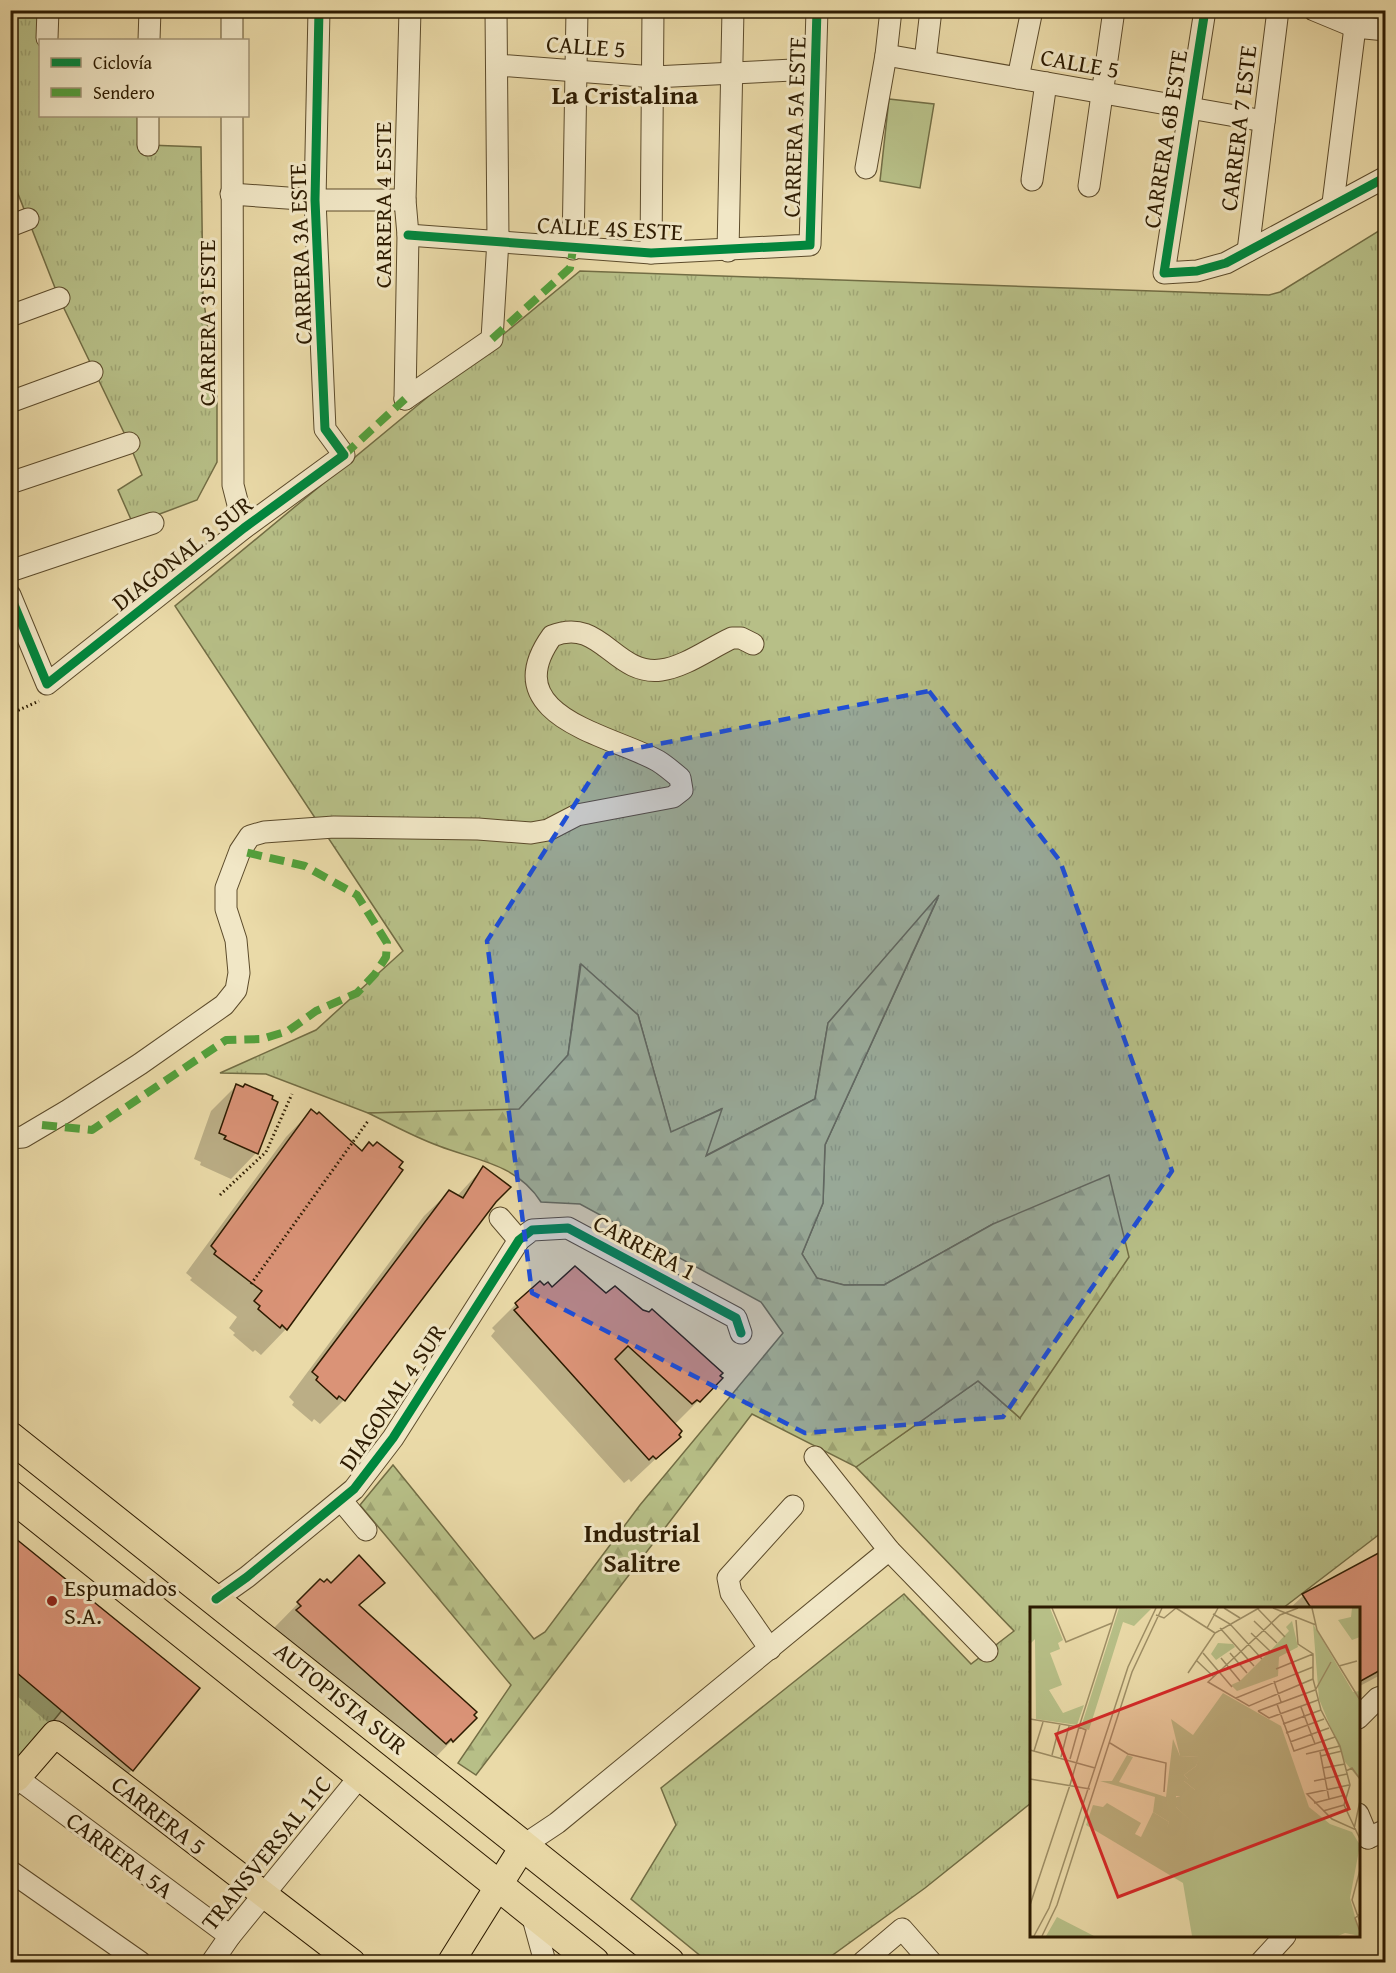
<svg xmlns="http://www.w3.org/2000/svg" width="1396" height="1973" font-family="'Gentium Book Plus',serif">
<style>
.grass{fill:url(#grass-tufts);stroke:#726d44;stroke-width:1.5}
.forest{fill:url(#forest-firs);stroke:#726d44;stroke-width:1.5}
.pitch{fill:#b7bf87;stroke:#726d44;stroke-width:1.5}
.shadow{fill:#0003}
.building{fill:#da9377;stroke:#2d1b01;stroke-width:1.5}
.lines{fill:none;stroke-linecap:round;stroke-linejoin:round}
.minor-casing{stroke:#5c4b2b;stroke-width:23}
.major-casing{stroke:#2d1b01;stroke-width:28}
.highway-casing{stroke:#2d1b01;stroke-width:32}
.path{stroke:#2d1b01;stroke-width:3;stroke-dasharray:1.5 3;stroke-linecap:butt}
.minor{stroke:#f1e7c6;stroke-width:21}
.major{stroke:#eadaa8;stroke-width:26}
.highway{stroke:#eadaa8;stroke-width:30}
.quiet{stroke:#52a13c;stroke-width:8;stroke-dasharray:15 8;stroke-linecap:butt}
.cycleway-casing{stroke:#f1e7c6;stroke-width:13}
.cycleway{stroke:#00873e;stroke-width:9}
.marked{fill:#1d4ed8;fill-opacity:0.2;stroke:#1d4ed8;stroke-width:4.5;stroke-dasharray:12 8;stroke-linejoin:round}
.poi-dot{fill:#8f2418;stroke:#f1e7c6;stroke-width:2}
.labels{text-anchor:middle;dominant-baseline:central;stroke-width:6;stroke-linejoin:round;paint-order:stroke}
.street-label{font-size:24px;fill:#2d1b01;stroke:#f1e7c6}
.poi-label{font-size:24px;fill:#2d1b01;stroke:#f1e7c6;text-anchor:start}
.neighbourhood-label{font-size:26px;font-weight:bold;fill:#2d1b01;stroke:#f1e7c6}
.inset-road{fill:none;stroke:#9e8e65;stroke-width:1.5}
.view{fill:#d62828;fill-opacity:0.15;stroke:#d62828;stroke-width:3}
.inset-edge{fill:none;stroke:#2d1b01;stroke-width:3}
</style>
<defs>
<pattern id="grass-tufts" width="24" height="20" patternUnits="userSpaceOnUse" patternTransform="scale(1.5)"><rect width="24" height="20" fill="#b7bf87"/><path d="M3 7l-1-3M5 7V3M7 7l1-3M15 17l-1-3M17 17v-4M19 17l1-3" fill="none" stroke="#9ea473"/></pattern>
<pattern id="forest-firs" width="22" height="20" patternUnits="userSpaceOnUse" patternTransform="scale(1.5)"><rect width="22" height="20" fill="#b7bf87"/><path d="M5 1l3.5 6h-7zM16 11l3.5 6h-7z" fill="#9ea473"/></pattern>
</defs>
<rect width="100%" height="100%" fill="#eadaa8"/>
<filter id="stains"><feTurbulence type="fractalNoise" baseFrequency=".00333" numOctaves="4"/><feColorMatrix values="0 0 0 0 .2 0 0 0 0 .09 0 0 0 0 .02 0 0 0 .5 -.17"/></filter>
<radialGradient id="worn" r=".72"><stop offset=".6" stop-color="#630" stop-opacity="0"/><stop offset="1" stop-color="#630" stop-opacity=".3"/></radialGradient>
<g class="grass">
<path d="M10,11H43L40,116H137L148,145L201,147L203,295L217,395V462L197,500L133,524L118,490L142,475L129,443L59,298L11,176Z"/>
<path d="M1385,227V1530L1283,1608H1032L1031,1803L925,1888L823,1962H708L631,1899L676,1825L661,1788L904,1594L971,1664L1014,1631L856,1467L978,1381L1020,1418L993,1224L884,1285H844L816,1278L802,1254L823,1203L825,1145L938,898L828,1023L815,1099L705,1156L721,1109L671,1133L638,1015L580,965L568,1055L519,1110L368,1113L266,1074L220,1073L316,1030L403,951L175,606L580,271L1269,295L1280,292Z"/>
<path d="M10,1667L63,1709L19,1763L11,1756Z"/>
</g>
<path class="forest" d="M939,895L825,1145L823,1203L802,1254L817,1278L844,1285H884L993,1224L1109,1175L1129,1257L1020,1418L978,1381L856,1467L752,1414L476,1775L458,1763L511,1685L360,1505L393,1465L534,1639L545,1632L640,1505L783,1333L761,1302L580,1204L541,1202C517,1164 478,1161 439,1146C414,1137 391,1124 368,1113L519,1109L568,1055L581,964L638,1015L671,1132L722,1109L706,1156L815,1099L828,1023Z"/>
<path class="pitch" d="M889,99L934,104L920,188L880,181Z"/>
<g class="shadow">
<path d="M237,1085L271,1100L256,1153L231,1179L200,1165L201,1162L194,1159L211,1111Z"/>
<path d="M311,1111L286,1329L261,1355L255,1350L253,1352L233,1335L235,1333L229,1328L237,1317L190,1280L192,1278L186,1273L286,1137Z"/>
<path d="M483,1168L495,1201L344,1400L320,1424L314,1419L312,1422L292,1405L294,1402L289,1397L424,1216L449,1192L457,1196Z"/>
<path d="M552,1290L606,1295L720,1379L674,1425L679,1437L631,1482L629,1479L624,1483L491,1336L495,1331L492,1328L516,1304Z"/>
<path d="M10,1536L132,1770L119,1783L10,1690Z"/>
<path d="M1386,1550V1672L1358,1687V1608H1290L1303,1596Z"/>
<path d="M320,1581L332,1585L383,1583L358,1607L474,1718L428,1765L274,1628Z"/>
</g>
<g class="building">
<path d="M236,1084L243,1087L245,1084L273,1096L272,1099L278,1102L258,1154L224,1139L226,1136L219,1133Z"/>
<path d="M311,1109L317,1114L319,1112L362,1151L369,1142L373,1146L377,1142L403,1162L399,1167L403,1170L287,1330L282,1325L280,1328L258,1309L260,1306L254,1301L262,1291L214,1254L216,1251L211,1246Z"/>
<path d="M483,1166L511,1187L496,1202L345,1401L339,1396L337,1399L316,1380L318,1377L312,1372L449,1190L463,1198Z"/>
<path d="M575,1266L606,1293L615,1286L643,1310L649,1312L652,1309L723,1373L720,1376L723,1378L700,1402L697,1400L692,1404L628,1346L615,1359L682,1431L679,1435L681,1437L656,1459L653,1456L649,1460L514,1310L518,1307L515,1303L540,1281L544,1285L548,1282L552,1287Z"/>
<path d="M10,1534L200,1688L133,1771L10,1667Z"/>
<path d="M1386,1549V1667L1359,1682V1608H1311L1302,1594Z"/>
<path d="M359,1555L385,1583L359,1605L477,1712L474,1715L477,1718L453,1742L451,1739L446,1744L296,1610L301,1606L297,1602L320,1579L324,1582L327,1579L331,1583Z"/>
</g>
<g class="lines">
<g class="minor-casing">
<g id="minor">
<path d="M1205,10L1164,273L1197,271L1226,263L1386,177"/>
<path d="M1314,10L1355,27L1386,30"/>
<path d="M47,38L48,10"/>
<path d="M149,40L150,10"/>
<path d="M232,40V10"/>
<path d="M886,55L1264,121"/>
<path d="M925,61L931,10"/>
<path d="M497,65L654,77L814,69"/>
<path d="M1018,78L1032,10"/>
<path d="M232,116L233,485L244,528"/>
<path d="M148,145V116"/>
<path d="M866,168L886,55L891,10"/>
<path d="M1032,180L1046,83"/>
<path d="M1089,186L1114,10"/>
<path d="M231,194L315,200H405"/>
<path d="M1333,203L1355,27"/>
<path d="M10,226L28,219"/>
<path d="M408,235L651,253L810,245L817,10"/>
<path d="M573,249L577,10"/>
<path d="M728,251L733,10"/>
<path d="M1248,251L1278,10"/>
<path d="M651,253L653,10"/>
<path d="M10,316L59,298"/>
<path d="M405,399L492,339L498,240L496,10"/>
<path d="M405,399L408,235L405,200L410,10"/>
<path d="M10,402L92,372"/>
<path d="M10,483L129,443"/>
<path d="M10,571L153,523"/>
<path d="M10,595L47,684L244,528L344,455L325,429L315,200L319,10"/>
<path d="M10,1138L23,1137L67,1111L140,1064L224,1005L236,990L239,973L236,940L226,909V888L240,851L250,836L264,832L334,827L478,829L531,833L548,830L577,815L673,797L682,790L680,778C673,772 666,766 658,761C612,735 494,717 552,636C601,616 614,676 661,670C685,667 710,648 732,638H741L753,644"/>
<path d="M500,1218L519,1240"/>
<path d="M815,1457L889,1550L987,1651"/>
<path d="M341,1500L366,1530"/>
<path d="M216,1599L247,1577L354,1489L393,1438L519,1240L532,1230L568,1228L736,1318L741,1333"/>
<path d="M770,1649L731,1593L728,1578L793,1506"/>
<path d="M1358,1718L1378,1698L1386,1695"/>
<path d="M10,1788L17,1778L230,1936"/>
<path d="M1358,1814L1368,1838"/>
<path d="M1368,1838L1386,1830"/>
<path d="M524,1845L557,1823L889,1550"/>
<path d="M10,1871L140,1962"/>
<path d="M531,1911L545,1962"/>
<path d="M212,1962L230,1936L361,1775"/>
<path d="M863,1962L902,1929L931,1962"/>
<path d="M1261,1962L1285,1936"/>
</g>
</g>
<g class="major-casing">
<g id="major">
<path d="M10,1773L17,1778L55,1734L352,1962"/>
<path d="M451,1962L524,1845"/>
</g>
</g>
<g class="highway-casing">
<g id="highway">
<path d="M10,1437L669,1962"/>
<path d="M10,1495L594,1962"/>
</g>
</g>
<g class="path">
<path d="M10,714L39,701"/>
<path d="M220,1195L266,1152L292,1094"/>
<path d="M251,1284L368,1121"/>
</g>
<use href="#minor" class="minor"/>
<use href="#major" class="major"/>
<use href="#highway" class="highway"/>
<g class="quiet">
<path d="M492,339L570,268L573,249"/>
<path d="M344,455L405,399"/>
<path d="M42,1125L92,1130L226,1040L262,1039L288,1031L316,1011L357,993L375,974L386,957L387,943L357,895L305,866L240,851"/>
</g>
<g class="cycleway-casing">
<g id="cycleway">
<path d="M1205,10L1164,273L1197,271L1226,263L1386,177"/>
<path d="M408,235L651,253L810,245L817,10"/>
<path d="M10,595L47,684L244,528L344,455L325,429L315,200L319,10"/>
<path d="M216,1599L247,1577L354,1489L393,1438L519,1240L532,1230L568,1228L736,1318L741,1333"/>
</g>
</g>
<use href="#cycleway" class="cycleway"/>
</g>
<path class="marked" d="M929,691L1060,861L1172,1171L1003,1417L805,1433L532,1293L487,941L607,754Z"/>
<circle class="poi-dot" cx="52" cy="1601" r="6"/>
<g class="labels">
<g class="street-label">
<text transform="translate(586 46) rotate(4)">CALLE 5</text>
<text transform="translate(1080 63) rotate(10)">CALLE 5</text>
<text transform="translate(794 127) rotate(-88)">CARRERA 5A ESTE</text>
<text transform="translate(1238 128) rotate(-83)">CARRERA 7 ESTE</text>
<text transform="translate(1165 139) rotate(-81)">CARRERA 6B ESTE</text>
<text transform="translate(382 205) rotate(-90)">CARRERA 4 ESTE</text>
<text transform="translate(610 228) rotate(3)">CALLE 4S ESTE</text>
<text transform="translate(300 254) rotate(-92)">CARRERA 3A ESTE</text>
<text transform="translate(206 323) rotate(-90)">CARRERA 3 ESTE</text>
<text transform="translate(182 553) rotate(-38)">DIAGONAL 3 SUR</text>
<text transform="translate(645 1247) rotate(28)">CARRERA 1</text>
<text transform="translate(392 1397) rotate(-56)">DIAGONAL 4 SUR</text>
<text transform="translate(341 1698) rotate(39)">AUTOPISTA SUR</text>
<text transform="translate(159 1815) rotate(38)">CARRERA 5</text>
<text transform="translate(266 1853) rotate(-51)">TRANSVERSAL 11C</text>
<text transform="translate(120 1855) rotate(37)">CARRERA 5A</text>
</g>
<g class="poi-label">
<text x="64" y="1587">Espumados<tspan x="64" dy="28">S.A.</tspan></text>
</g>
<g class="neighbourhood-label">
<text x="625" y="94">La Cristalina</text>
<text x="642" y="1532">Industrial<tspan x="642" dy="30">Salitre</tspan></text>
</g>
</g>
<g transform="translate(1030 1607)">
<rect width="330" height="330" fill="#eadaa8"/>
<path d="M89,1L121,2L104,19L93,15L59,123L51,120ZM322,1H330V30L322,33L308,13L321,10ZM262,14L268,40L249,50L248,69L207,84L201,78L210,74L240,44L259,24L256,20ZM283,17L323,85L330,84V173L315,155L289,92ZM188,36L203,37L205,40L186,53L181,47ZM193,86L251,119L279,200L300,217L322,225L330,238L320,291L330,329L315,326L308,329H162L153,276L56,218L63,198L73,200L77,196L111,216L105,227L111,230L123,205L139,215L137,221H168L146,200L144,191L160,186L191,188L165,183L153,173L158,172L154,168L166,159L169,150L150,149L141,112L163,128Z" fill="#b7bf87"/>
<path d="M143,132L150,149L170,150L166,159L154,168L159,173L154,174L165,183L174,181L194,189H146V200L169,221L160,227L136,222L139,215L123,205L125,190L70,174H82L97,148L103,150L89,175L136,190ZM249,256H258L262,265L276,268L273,282Z" fill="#b7bf87"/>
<path d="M0,1H20L33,33L28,36L30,42L20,46L32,78L19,83L33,106L54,98L47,118L6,112L5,32L0,37ZM27,310L64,329H16Z" fill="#b7bf87"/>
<path class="inset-road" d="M22,1L36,35L82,16M146,1L185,26M194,1L210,11M243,1L286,18M268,1L250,8L178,75L219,99L283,72M282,1L287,23L330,93M228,2L255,30M183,7L200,17L232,52M126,8L134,11L146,1M266,13L268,37L283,47V72L291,103L310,139L320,178L314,198L330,232M224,14L247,36M177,21L188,1M190,21L224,59M221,26L240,44M173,46L202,80M200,46L217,66M191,51L210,74M167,54L184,70M309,59L327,54M246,62L283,47M158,66L185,26L229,1M244,74L251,95M286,82L301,55M206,91L283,60M247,97L264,144L305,130M271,100L285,137M228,104L239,111L288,93M228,104L285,83M0,112L49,120L40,152M253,117L291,103M256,126L294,112M260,135L299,121M80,136L98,147L136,156L134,185M0,143L65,161M4,144L13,115M290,145L299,192M276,147L310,139M22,148L30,117M291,149L312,144M31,150L39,119M293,161L315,157M316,164L322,161L330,172M0,172L60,182M284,174L317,167M40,178L56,123L49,120L87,1M319,178L277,187L302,212L324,222L330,194M284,196L315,188M293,204L314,198M330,263L322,293L330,315M0,298L40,178M330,307L325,311L330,325M4,329L19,301L98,60L126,1M12,329L27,298L102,65L132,1"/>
<path class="view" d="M256,39L319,202L88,290L26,127Z"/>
<rect width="330" height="330" class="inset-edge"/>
</g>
<rect width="1396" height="1973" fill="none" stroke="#eadaa8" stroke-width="36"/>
<rect x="12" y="12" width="1372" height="1949" fill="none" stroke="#2d1b01" stroke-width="3"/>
<rect x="18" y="18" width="1360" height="1937" fill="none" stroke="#2d1b01" stroke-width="1.5"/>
<rect x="39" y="39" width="210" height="78" fill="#f1e7c6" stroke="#a39577" stroke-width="1.5"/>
<rect x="51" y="58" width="30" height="9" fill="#00873e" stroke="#a39577" stroke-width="1.5"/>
<text x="93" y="69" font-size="18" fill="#2d1b01">Ciclovía</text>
<rect x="51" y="88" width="30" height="9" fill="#52a13c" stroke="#a39577" stroke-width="1.5"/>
<text x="93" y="99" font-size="18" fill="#2d1b01">Sendero</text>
<rect width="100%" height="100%" filter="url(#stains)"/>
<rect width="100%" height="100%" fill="url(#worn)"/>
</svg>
